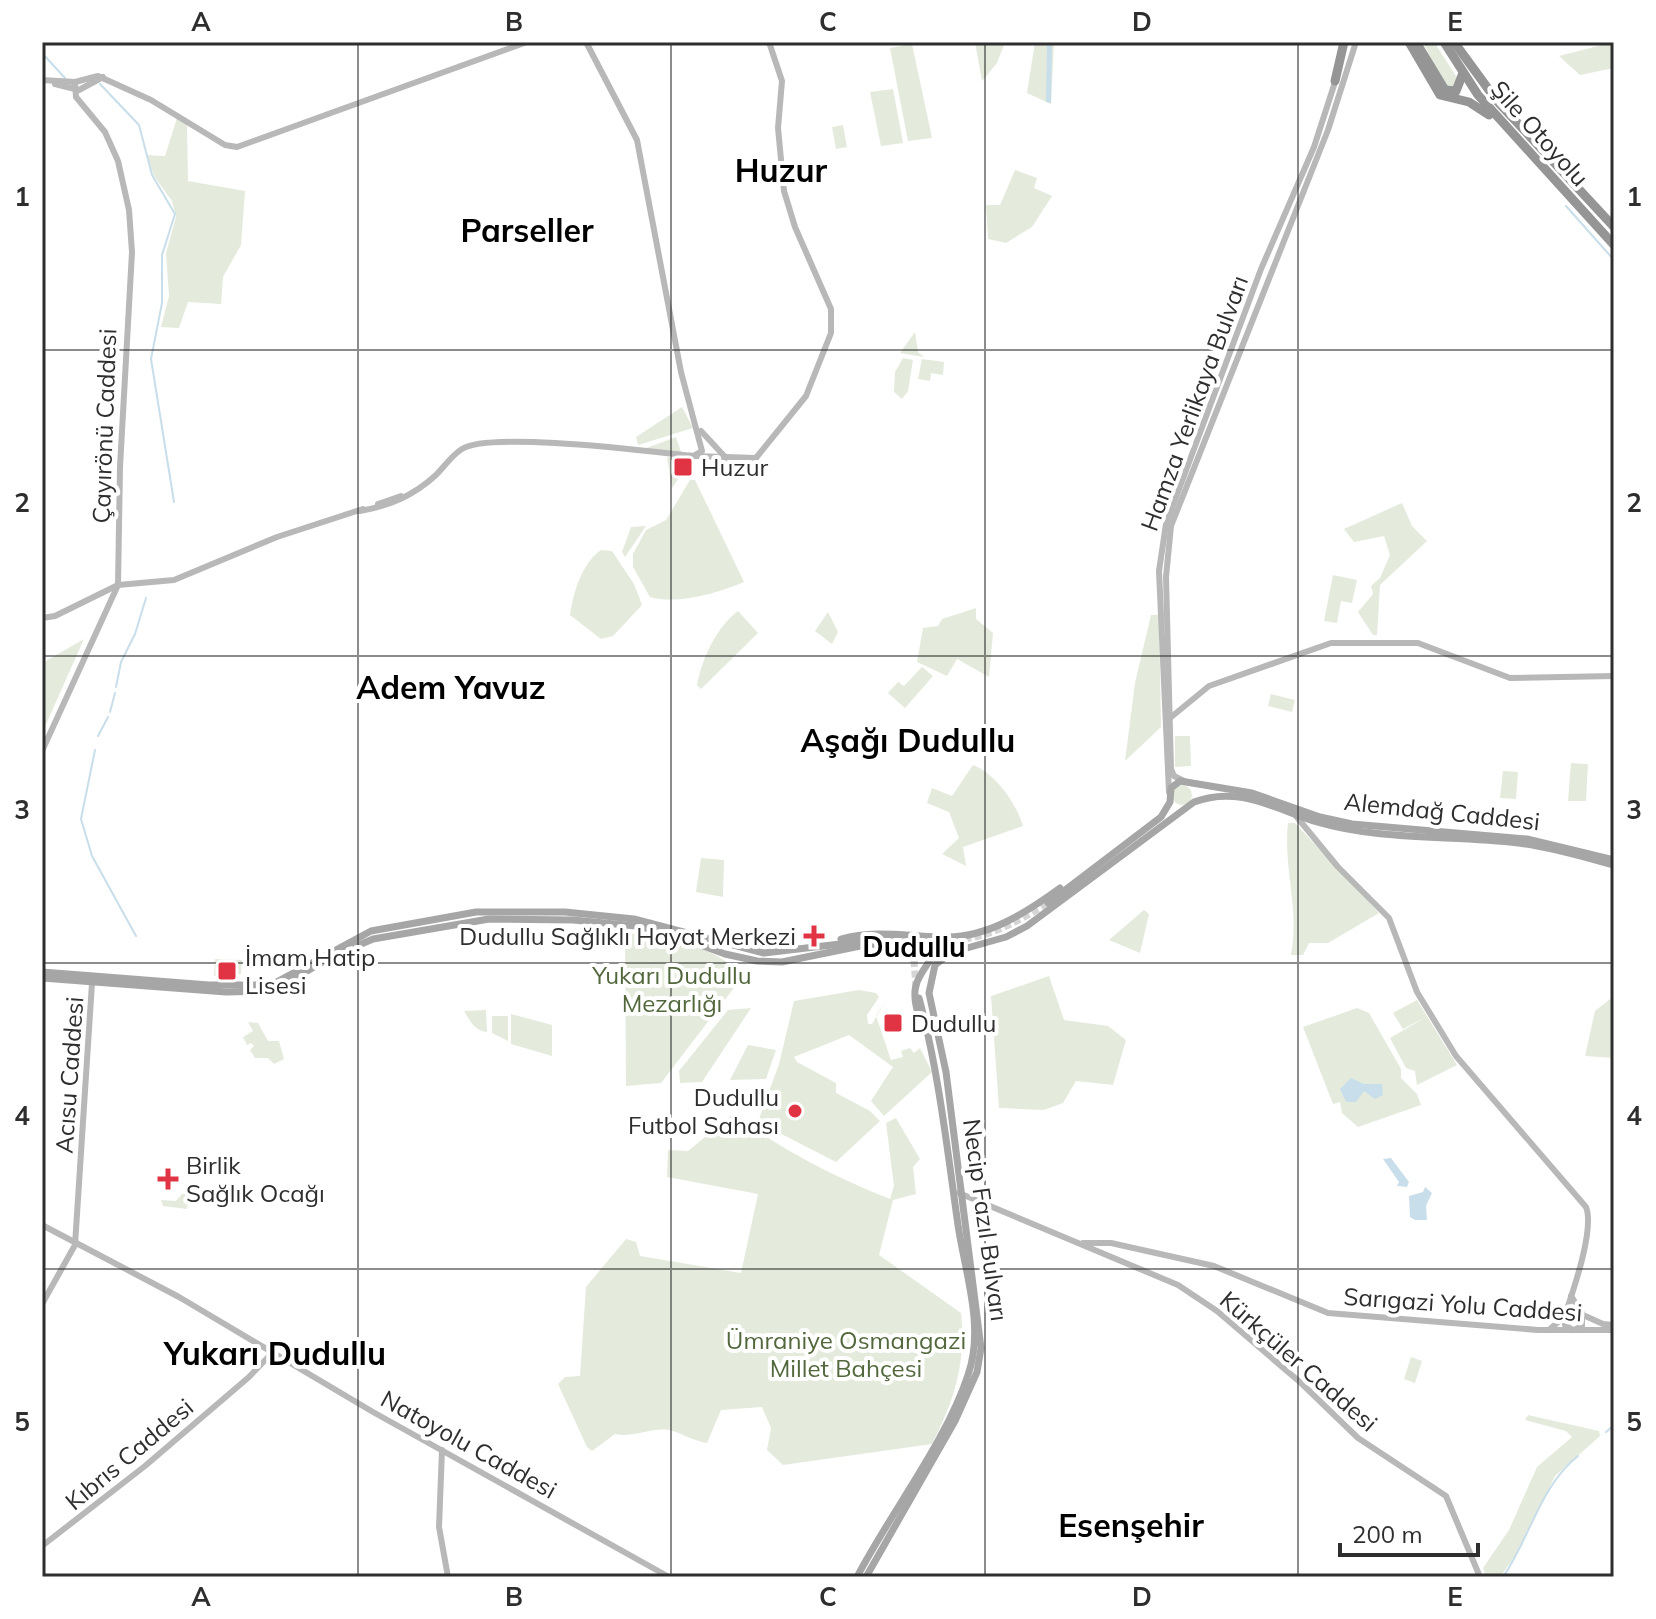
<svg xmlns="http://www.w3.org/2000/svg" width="1656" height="1619" font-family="Mulish,sans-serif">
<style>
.green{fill:#e4ebdc}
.water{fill:#c8deea}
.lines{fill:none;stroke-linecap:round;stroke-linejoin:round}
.stream{stroke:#c8deea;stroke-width:2}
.primary-tunnel{stroke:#d5d5d5;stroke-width:7;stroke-dasharray:7 3.5;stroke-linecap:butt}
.secondary{stroke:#b8b8b8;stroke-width:6}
.primary{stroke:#a6a6a6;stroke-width:7}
.highway{stroke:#959595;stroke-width:9}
.grid{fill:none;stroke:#2e2e2e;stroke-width:2;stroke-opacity:0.55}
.poi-dot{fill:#e03444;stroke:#fff;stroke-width:3}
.labels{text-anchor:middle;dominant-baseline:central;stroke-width:8;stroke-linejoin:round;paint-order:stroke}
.street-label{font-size:24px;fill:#2e2e2e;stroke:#fff}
.poi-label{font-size:24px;fill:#2e2e2e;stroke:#fff;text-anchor:start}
.park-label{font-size:24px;fill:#52683c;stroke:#fff}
.quarter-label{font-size:28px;font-weight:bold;fill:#000;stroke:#fff}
.district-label{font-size:32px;font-weight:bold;fill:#000;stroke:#fff}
.neatline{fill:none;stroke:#2e2e2e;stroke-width:3}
.grid-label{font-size:26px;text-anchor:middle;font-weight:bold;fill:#2e2e2e}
</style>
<rect width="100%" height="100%" fill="#fff"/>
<g class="green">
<path d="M975,42H1005L997,63L982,81Z"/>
<path d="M1035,42H1054L1051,104L1027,93Z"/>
<path d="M1423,42H1434L1458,79L1452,88L1444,85Z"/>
<path d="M1614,42V68L1580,75L1559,56Z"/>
<path d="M912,44L932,138L908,141L890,48Z"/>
<path d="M893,89L903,143L881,146L870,92Z"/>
<path d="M177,118L187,124L188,181L245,191L241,245L223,277L221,304L188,302L179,328L161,327L169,296L166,253L176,217L172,201L154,176L146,155L165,156Z"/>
<path d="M843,125L847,147L836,149L832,127Z"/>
<path d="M1015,170L1037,178L1034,188L1052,196L1032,227L1006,243L988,239L986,205H1000Z"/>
<path d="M915,332L918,352L924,357L900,353Z"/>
<path d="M903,358L913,360L908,391L902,399L894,392L895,372Z"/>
<path d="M922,359L944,362L943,375L931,373L930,381L918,379Z"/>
<path d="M682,407L693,428L638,445L636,437Z"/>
<path d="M676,437L681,452L644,449Z"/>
<path d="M667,457L681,459L685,469L672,488Z"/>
<path d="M690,480H695L744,582C718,593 678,605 650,597L633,567V554L646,530L666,520Z"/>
<path d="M1402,503L1412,526L1427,541L1380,585L1377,635H1373L1358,612L1373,594L1371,586L1380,578L1390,555L1384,536L1354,542L1344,529Z"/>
<path d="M646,526L625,557L622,552L631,527Z"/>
<path d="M601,550L612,551L634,584L642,605L613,636L601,639L570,615C573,593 582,563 601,550Z"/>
<path d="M1333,575L1357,580L1352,603L1341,601L1337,623L1324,621Z"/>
<path d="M976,608V619L993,633L989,677L957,659L947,676L917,662L923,628L938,626L942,619Z"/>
<path d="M738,611L758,633L701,689L697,685C702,658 716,628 738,611Z"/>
<path d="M828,612L838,632L832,644L815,631Z"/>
<path d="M1151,615H1159L1161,727L1125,761L1135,683Z"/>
<path d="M84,639L43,731L42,730L44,662Z"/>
<path d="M922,667L933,676L905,708L888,693L898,682L904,686Z"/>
<path d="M1271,694L1295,700L1292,712L1268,706Z"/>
<path d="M1175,736H1190L1191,766L1175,767Z"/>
<path d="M1571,763L1588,764L1586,801H1568Z"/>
<path d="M973,765C996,774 1016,803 1023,826L963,847L966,866L942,854L959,838L949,812L927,803L932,788L952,796Z"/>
<path d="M1503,771L1518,772L1516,799L1500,798Z"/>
<circle cx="1182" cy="795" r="10"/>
<path d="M1288,823H1295L1379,913L1328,943H1309L1303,955H1291C1300,910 1283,868 1288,823Z"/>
<path d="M701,858L724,860L723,897L696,892Z"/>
<path d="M1144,910L1149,914L1140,953L1109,940Z"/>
<path d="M625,933C666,937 713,944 743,976L661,1083L626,1086Z"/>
<path d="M215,959L242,960L241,974L214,976Z"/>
<path d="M1049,976L1064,1020L1108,1026L1126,1040L1113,1085L1076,1081L1063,1103L1044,1110L999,1108L991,996Z"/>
<path d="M859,990L876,993L879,997L867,1015L868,1024H872L887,999L876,1016L891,1060L903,1057L901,1051L910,1048L914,1053L920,1048L932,1072L884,1116L871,1101L893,1067L849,1035L794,1057L797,1062L836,1083V1093L870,1111L880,1121L836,1162L758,1122L779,1064L794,1001Z"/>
<path d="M1614,996V1058L1585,1056L1595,1011Z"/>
<path d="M1417,1000L1457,1065L1417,1085L1415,1071L1406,1068L1390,1038L1426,1017L1403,1029L1393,1013Z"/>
<path d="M751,1008L702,1082L680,1083L679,1071L728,1010Z"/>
<path d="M1357,1008L1369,1013L1401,1069V1078L1417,1094L1421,1105L1358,1127L1342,1113L1340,1102L1333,1104L1303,1027Z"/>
<path d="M486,1010L487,1032C475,1031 470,1021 464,1011Z"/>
<path d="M511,1014L552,1025V1056L511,1044Z"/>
<path d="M492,1016H508V1041L492,1033Z"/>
<path d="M248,1022L258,1023L268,1041H279L284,1059L274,1064L268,1058H255L250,1050L254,1046L251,1043L247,1045L243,1037L253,1031Z"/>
<path d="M748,1045L776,1050L766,1079L730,1080Z"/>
<path d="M733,1114C782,1150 834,1177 890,1199L894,1186L886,1123L896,1118L920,1159L913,1167L916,1194L893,1200L879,1255L961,1313C966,1363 955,1399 932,1444L783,1465L767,1450L771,1428L762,1407L721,1410L707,1443C693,1441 682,1433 669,1430C652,1427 633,1438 615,1434L592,1451L587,1447L558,1384L565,1377L580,1376L586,1287L626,1239L636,1242L640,1256L741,1273L758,1194L667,1177L668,1150L688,1151Z"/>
<path d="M182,1194H189L187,1209L163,1206L161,1200L176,1201Z"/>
<path d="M1411,1357L1422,1361L1415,1383L1404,1379Z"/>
<path d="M1528,1415L1599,1431L1600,1436L1555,1476L1520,1549L1500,1577H1486L1483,1568L1509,1530L1537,1467L1572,1437L1566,1431L1525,1420Z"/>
</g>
<g class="water">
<path d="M1047,42H1052L1051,103L1046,102Z"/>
<path d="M1351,1078L1364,1084H1382L1383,1095L1375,1099L1364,1091L1356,1102H1346L1340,1089Z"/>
<path d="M1391,1158L1409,1182L1407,1187L1397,1186L1399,1182L1383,1159Z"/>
<path d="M1425,1187L1432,1193L1426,1206L1427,1220H1415L1410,1217L1409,1196L1423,1192Z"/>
</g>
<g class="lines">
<g class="stream">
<path d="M42,53L65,78"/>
<path d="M100,84L139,125L152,175L175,214L162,255V303L151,359L174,502"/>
<path d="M1566,206L1614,260"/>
<path d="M116,687L121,662L135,634L146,598"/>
<path d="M110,712L115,693"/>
<path d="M98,736L108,717"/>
<path d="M95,750L81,819L92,856L136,936"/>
<path d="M1606,1432L1614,1425"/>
<path d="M1503,1577C1530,1538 1540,1486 1578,1456"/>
</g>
<g class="primary-tunnel">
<path d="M891,938C958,947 991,939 1048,903"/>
<path d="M916,988L914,960L925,945"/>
</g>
<g class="secondary">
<path d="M42,80L75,82L98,76L151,100L225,145L237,147L527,42"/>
<path d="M55,84L79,90L103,77"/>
<path d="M701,431L726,458"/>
<path d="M694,456L756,458L806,396L831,333V309L795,227L784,191L778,128L782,81L769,42"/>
<path d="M378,504L401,496"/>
<path d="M360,511C389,506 413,496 436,475C444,467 452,455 462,449C491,431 653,452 693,456L702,451L681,372L637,140L586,42"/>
<path d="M42,618L55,616L118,585L174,580L277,537L363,509"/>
<path d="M1170,718L1209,686L1331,643H1418L1510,678L1614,676"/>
<path d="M42,751L118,585L120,467L132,252L129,210L118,161L105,132L76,97L75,82"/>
<path d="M1184,781L1174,776L1171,769L1166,577L1171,526L1328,130L1356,42"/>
<path d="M1169,792L1159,571L1166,524L1261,269L1314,147L1336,79"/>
<path d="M1296,816L1338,867L1389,918L1417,992L1456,1056L1586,1207C1595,1230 1572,1294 1564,1318L1565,1325L1573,1330"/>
<path d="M959,1193L1178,1285L1217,1311L1301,1383L1358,1438L1446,1496L1480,1577"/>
<path d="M42,1225L179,1297L373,1412L669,1577"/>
<path d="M1083,1243H1111L1214,1266L1328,1313L1538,1330H1614"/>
<path d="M1571,1296L1582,1313V1326L1576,1329"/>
<path d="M42,1304L75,1245L92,983"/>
<path d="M1550,1329L1572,1310L1603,1324L1614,1325"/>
<path d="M442,1450L439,1527L448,1577"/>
<path d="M42,1546L145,1466L249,1377L272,1353"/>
</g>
<g class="primary">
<path d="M1048,903L1161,817L1170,802L1171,788L1180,781L1252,793L1320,817L1352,824L1527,839L1614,860"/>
<path d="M841,939C877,929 910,937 947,937C989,937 1027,912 1060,888"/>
<path d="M42,972L209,985H271L371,931L476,912H565L634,919L764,953L891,938"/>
<path d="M42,978L226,992L262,991L285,984L331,957L373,939L489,919L573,920L636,926L665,932L725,954L757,961L782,962L870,944L967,948L1006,937L1027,926L1194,802C1239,785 1275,809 1317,822C1381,841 1453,835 1518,843C1551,847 1583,857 1614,865"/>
<path d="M919,1017C907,980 923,975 939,946"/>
<path d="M857,1577C891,1512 946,1442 968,1375C985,1327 965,1273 958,1225C947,1148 939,1073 919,998"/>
<path d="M866,1577L955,1421L977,1372L981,1348L946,1072L929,993L935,965L954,950"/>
</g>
<g class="highway">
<path d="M1409,42L1440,95L1469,102L1489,115"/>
<path d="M1416,42L1445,90L1456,91L1463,73"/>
<path d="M1444,42L1478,95L1614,245"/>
<path d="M1454,42L1497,101L1614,227"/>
<path d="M1335,81L1344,42"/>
</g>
</g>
<path class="grid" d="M358,42V1577M671,42V1577M985,42V1577M1298,42V1577M42,350H1614M42,656H1614M42,963H1614M42,1269H1614"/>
<g class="poi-dot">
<rect x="673" y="457" width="20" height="20" rx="4"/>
<path d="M810 924h8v8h8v8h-8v8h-8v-8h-8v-8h8z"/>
<rect x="217" y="961" width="20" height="20" rx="4"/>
<rect x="883" y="1013" width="20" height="20" rx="4"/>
<circle cx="795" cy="1111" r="8"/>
<path d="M164 1167h8v8h8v8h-8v8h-8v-8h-8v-8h8z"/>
</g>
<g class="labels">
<g class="street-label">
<text transform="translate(1540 133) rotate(48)">Şile Otoyolu</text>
<text transform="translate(1194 403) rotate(-70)">Hamza Yerlikaya Bulvarı</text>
<text transform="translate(104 426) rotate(-88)">Çayırönü Caddesi</text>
<text transform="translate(1442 811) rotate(6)">Alemdağ Caddesi</text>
<text transform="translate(69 1075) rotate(-86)">Acısu Caddesi</text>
<text transform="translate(986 1220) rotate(82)">Necip Fazıl Bulvarı</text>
<text transform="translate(1463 1304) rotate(4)">Sarıgazi Yolu Caddesi</text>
<text transform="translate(1299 1361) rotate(41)">Kürkçüler Caddesi</text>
<text transform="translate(469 1444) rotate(29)">Natoyolu Caddesi</text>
<text transform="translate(129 1454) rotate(-40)">Kıbrıs Caddesi</text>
</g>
<g class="poi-label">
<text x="701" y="467">Huzur</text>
<text x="796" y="936" text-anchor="end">Dudullu Sağlıklı Hayat Merkezi</text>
<text x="245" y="957">İmam Hatip<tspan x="245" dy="28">Lisesi</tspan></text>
<text x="911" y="1023">Dudullu</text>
<text x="779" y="1097" text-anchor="end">Dudullu<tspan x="779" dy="28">Futbol Sahası</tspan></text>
<text x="186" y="1165">Birlik<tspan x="186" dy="28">Sağlık Ocağı</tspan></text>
</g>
<g class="park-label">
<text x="672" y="975">Yukarı Dudullu<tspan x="672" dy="28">Mezarlığı</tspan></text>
<text x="846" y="1340">Ümraniye Osmangazi<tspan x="846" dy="28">Millet Bahçesi</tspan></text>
</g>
<g class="quarter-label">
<text x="914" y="946">Dudullu</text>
</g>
<g class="district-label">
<text x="781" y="170">Huzur</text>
<text x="527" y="230">Parseller</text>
<text x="451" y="687">Adem Yavuz</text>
<text x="908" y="740">Aşağı Dudullu</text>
<text x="275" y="1353">Yukarı Dudullu</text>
<text x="1131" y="1525">Esenşehir</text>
</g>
</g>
<rect width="1656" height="1619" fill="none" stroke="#ffffff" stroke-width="88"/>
<path d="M1340 1543v12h138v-12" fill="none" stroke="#2e2e2e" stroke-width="4"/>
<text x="1352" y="1543" font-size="24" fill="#2e2e2e" stroke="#ffffff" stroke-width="6" paint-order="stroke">200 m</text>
<rect x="44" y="44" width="1568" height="1531" class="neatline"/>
<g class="grid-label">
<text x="201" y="31">A</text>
<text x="514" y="31">B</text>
<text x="828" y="31">C</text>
<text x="1142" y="31">D</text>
<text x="1455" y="31">E</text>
<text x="22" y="206">1</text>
<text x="1634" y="206">1</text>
<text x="22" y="512">2</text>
<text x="1634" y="512">2</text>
<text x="22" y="819">3</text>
<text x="1634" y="819">3</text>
<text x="22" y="1125">4</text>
<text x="1634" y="1125">4</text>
<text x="22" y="1431">5</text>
<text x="1634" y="1431">5</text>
<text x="201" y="1606">A</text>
<text x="514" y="1606">B</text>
<text x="828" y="1606">C</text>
<text x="1142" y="1606">D</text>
<text x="1455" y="1606">E</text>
</g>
</svg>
